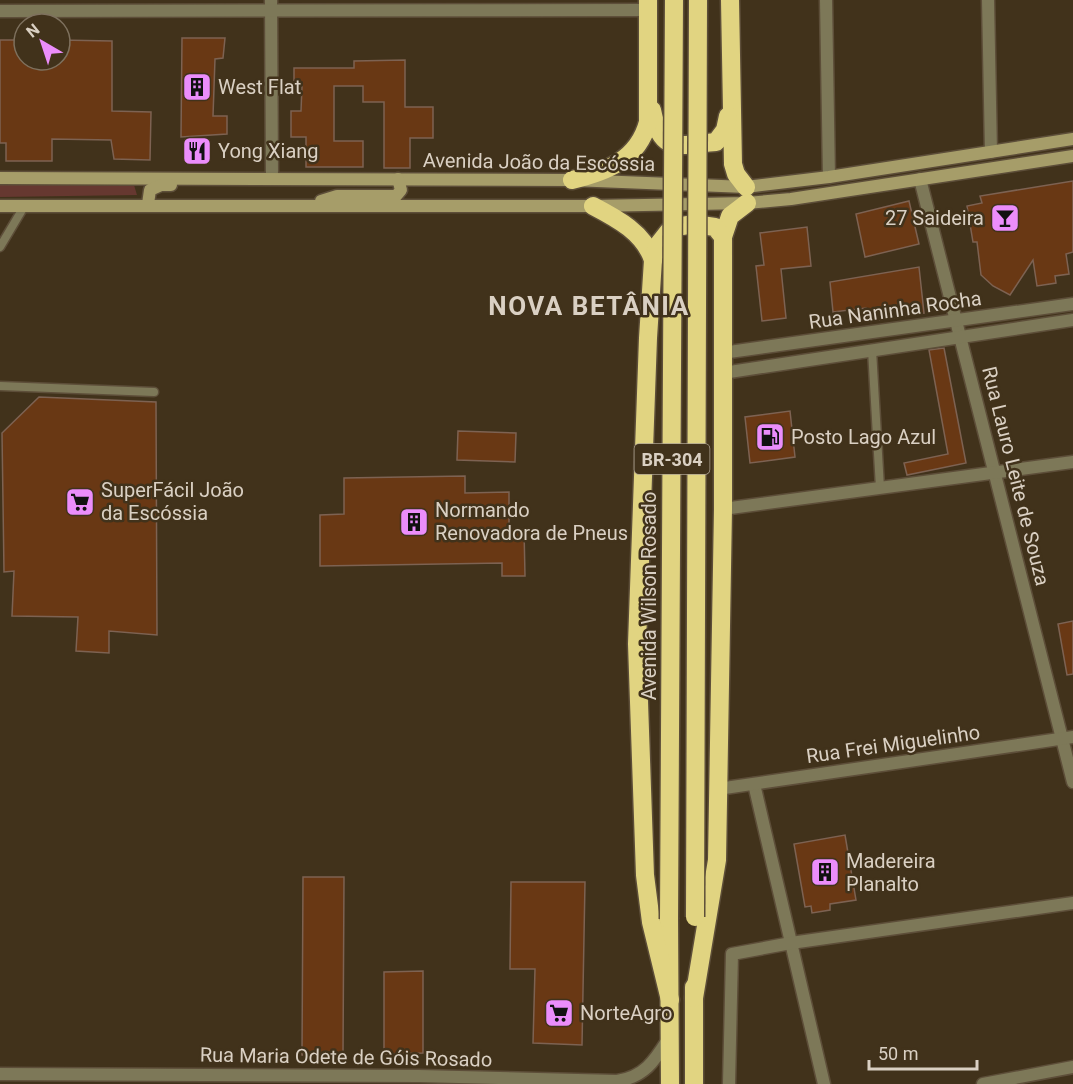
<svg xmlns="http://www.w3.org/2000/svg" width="1073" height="1084" font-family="Roboto,sans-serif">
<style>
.green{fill:#663830}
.building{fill:#693814;stroke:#7d6252;stroke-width:1.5}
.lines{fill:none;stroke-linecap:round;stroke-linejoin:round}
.lane-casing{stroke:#5d4e39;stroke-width:11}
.street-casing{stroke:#5d4e39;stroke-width:15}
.secondary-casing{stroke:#5d4e39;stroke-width:15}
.highway-casing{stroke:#5d4e39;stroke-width:21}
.lane{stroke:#7d7858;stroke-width:8}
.street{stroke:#7d7858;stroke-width:12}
.secondary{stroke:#a69d69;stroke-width:12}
.highway{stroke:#e1d481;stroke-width:18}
.highway-bridge-casing{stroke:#5d4e39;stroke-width:21;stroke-linecap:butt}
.highway-bridge{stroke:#e1d481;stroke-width:18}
.labels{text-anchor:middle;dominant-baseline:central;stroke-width:5;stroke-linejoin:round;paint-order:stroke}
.shield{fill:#41321b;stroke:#aca191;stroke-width:1.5}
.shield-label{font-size:18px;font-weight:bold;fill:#dad0c3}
.poi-label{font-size:20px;fill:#dad0c3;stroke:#41321b;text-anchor:start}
.street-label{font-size:20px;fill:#dad0c3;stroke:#41321b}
.district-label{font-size:26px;font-weight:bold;letter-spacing:1.5px;fill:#dad0c3;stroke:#41321b}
</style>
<rect width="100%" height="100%" fill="#41321b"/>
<path class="green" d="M0,184L134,185L137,195L0,197Z"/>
<g class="building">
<path d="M182,38H225L223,58L215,59L213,116H227V134L181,137Z"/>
<path d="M0,40H24V60H60V40L112,41V111L151,112L150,160L114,159L111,140L52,139V161H6V143H0Z"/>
<path d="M405,60V107H433V138H410V168H384V102H363V86H334V141H363V167H306V137H291V111H301L302,86H294V68H354V61Z"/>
<path d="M1073,181V252L1066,254L1069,274L1055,276L1056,283L1037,286L1033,260L1010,295L993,286L981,275L977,242H973L967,206L982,203L980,196Z"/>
<path d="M909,201L919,244L865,257L856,214Z"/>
<path d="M807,227L811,266L781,269L786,318L762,321L756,266L764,265L760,233Z"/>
<path d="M919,267L924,313L868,322L866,308L833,312L830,282Z"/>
<path d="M944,348L966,463L907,475L904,463L948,454L929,350Z"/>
<path d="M39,397L156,402L157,635L109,631V653L76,651L78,617L12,616L14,571L4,572L2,433Z"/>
<path d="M790,411L795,457L750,463L745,417Z"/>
<path d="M458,431L516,433L515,462L457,460Z"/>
<path d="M465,476V493L509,492V529H524L525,576H502V563L320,566V515L344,514V478Z"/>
<path d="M1073,621V674L1067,675L1058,624Z"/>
<path d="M845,835L856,900L830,904V910L812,913L811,906L805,907L794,844Z"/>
<path d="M303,877H344L343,1055H302Z"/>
<path d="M511,882H585L582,1045L533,1043L535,969H510Z"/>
<path d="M423,971V1053L384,1054V972Z"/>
</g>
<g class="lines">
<g class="lane-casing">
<g id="lane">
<path d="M0,247L25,205"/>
<path d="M872,350L880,488"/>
<path d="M0,386L154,392"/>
</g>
</g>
<g class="street-casing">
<g id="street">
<path d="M271,0L272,178"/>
<path d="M826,0L829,177"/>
<path d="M988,0L991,152"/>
<path d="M0,11L648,10"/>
<path d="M920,179L1073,782"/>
<path d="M722,353L1073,304"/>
<path d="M723,373L1073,320"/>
<path d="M723,509L1073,462"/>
<path d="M754,784L824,1084"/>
<path d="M718,789L1073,737"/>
<path d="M0,1074L419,1076L617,1081C645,1077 655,1060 669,1038"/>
<path d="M729,1084L732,954L791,943L1073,903"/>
<path d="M983,1084L1073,1067"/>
</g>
</g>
<g class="secondary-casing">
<g id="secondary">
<path d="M0,178L572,180L746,187L829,177L1073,139"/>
<path d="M321,201L337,196H396L401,190L398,179"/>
<path d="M148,204L150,190L161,185H171"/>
<path d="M0,206H593L747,203L791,199L1073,156"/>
</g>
</g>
<g class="highway-casing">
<g id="highway">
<path d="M730,0L733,164L736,174L746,187"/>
<path d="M652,110C661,155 678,145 716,142L725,130L728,116"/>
<path d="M572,180C606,172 638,160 648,122V0"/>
<path d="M593,206C618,219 644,233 653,260"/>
<path d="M669,919L670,1084"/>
<path d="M694,987V1084"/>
<path d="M694,998L717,860L723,509V237L730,216L747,203"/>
<path d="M670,1000L651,922L645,875L637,644L648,338L653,260L657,246L668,232L676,227L694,224L715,227L723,237"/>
</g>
</g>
<use href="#lane" class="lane"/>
<use href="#street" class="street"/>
<use href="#secondary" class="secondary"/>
<use href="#highway" class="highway"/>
<g class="highway-bridge-casing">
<g id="highway-bridge">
<path d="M695,917L698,0"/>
<path d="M669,919L674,0"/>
</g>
</g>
<use href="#highway-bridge" class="highway-bridge"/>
</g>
<defs>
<g id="building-square" transform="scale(1.5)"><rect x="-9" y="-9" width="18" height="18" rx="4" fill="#eb8dfb" stroke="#41321b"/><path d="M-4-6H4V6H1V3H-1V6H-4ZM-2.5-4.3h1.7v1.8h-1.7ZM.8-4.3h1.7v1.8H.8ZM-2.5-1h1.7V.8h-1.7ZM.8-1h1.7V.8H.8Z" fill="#111"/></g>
<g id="restaurant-square" transform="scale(1.5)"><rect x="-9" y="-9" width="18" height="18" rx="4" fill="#eb8dfb" stroke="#41321b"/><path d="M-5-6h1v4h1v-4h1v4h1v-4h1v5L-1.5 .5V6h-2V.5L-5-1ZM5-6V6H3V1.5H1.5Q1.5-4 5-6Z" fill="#111"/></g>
<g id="bar-square" transform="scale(1.5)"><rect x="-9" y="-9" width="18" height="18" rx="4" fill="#eb8dfb" stroke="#41321b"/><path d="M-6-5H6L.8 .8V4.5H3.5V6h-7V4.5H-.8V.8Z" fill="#111"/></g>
<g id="fuel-square" transform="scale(1.5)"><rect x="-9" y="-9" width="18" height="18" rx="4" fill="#eb8dfb" stroke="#41321b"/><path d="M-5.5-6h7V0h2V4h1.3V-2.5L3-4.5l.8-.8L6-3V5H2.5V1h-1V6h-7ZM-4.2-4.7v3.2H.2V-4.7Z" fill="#111"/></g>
<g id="supermarket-square" transform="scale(1.5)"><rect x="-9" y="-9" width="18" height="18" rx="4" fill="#eb8dfb" stroke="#41321b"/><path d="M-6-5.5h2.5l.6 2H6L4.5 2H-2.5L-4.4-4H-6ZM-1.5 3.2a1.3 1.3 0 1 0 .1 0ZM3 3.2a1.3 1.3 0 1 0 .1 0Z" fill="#111"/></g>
</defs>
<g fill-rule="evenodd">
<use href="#building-square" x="197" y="87"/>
<use href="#restaurant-square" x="197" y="151"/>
<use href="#bar-square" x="1005" y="218"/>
<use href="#fuel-square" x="770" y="437"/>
<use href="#supermarket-square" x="80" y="502"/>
<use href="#building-square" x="414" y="522"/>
<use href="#building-square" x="825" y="872"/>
<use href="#supermarket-square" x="559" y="1013"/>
</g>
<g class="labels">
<rect class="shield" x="634.5" y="444" width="75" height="30" rx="4.5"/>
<g class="shield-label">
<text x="672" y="459">BR-304</text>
</g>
<g class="poi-label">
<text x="218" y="87">West Flat</text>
<text x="218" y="151">Yong Xiang</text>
<text x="984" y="218" text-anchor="end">27 Saideira</text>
<text x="791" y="437">Posto Lago Azul</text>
<text x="101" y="490">SuperFácil João<tspan x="101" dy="23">da Escóssia</tspan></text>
<text x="435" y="510">Normando<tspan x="435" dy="23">Renovadora de Pneus</tspan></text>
<text x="846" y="861">Madereira<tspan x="846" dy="23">Planalto</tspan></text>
<text x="580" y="1013">NorteAgro</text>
</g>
<g class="street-label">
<text transform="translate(539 162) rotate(1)">Avenida João da Escóssia</text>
<text transform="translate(895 310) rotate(-8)">Rua Naninha Rocha</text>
<text transform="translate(1016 476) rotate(76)">Rua Lauro Leite de Souza</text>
<text transform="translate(649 596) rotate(-90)">Avenida Wilson Rosado</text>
<text transform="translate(893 744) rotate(-8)">Rua Frei Miguelinho</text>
<text transform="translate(346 1057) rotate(1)">Rua Maria Odete de Góis Rosado</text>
</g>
<g class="district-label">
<text x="589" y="306">NOVA BETÂNIA</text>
</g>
</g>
<g transform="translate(42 42) rotate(321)"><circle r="28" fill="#41321b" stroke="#7e715e" stroke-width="1.5"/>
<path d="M0-4.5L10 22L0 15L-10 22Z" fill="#eb8dfb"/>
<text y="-9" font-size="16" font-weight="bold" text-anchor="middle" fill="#dad0c3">N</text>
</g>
<path d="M869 1060v9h108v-9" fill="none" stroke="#dad0c3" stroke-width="3"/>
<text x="878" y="1060" font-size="18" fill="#dad0c3" stroke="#41321b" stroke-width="4.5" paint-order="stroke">50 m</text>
</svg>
